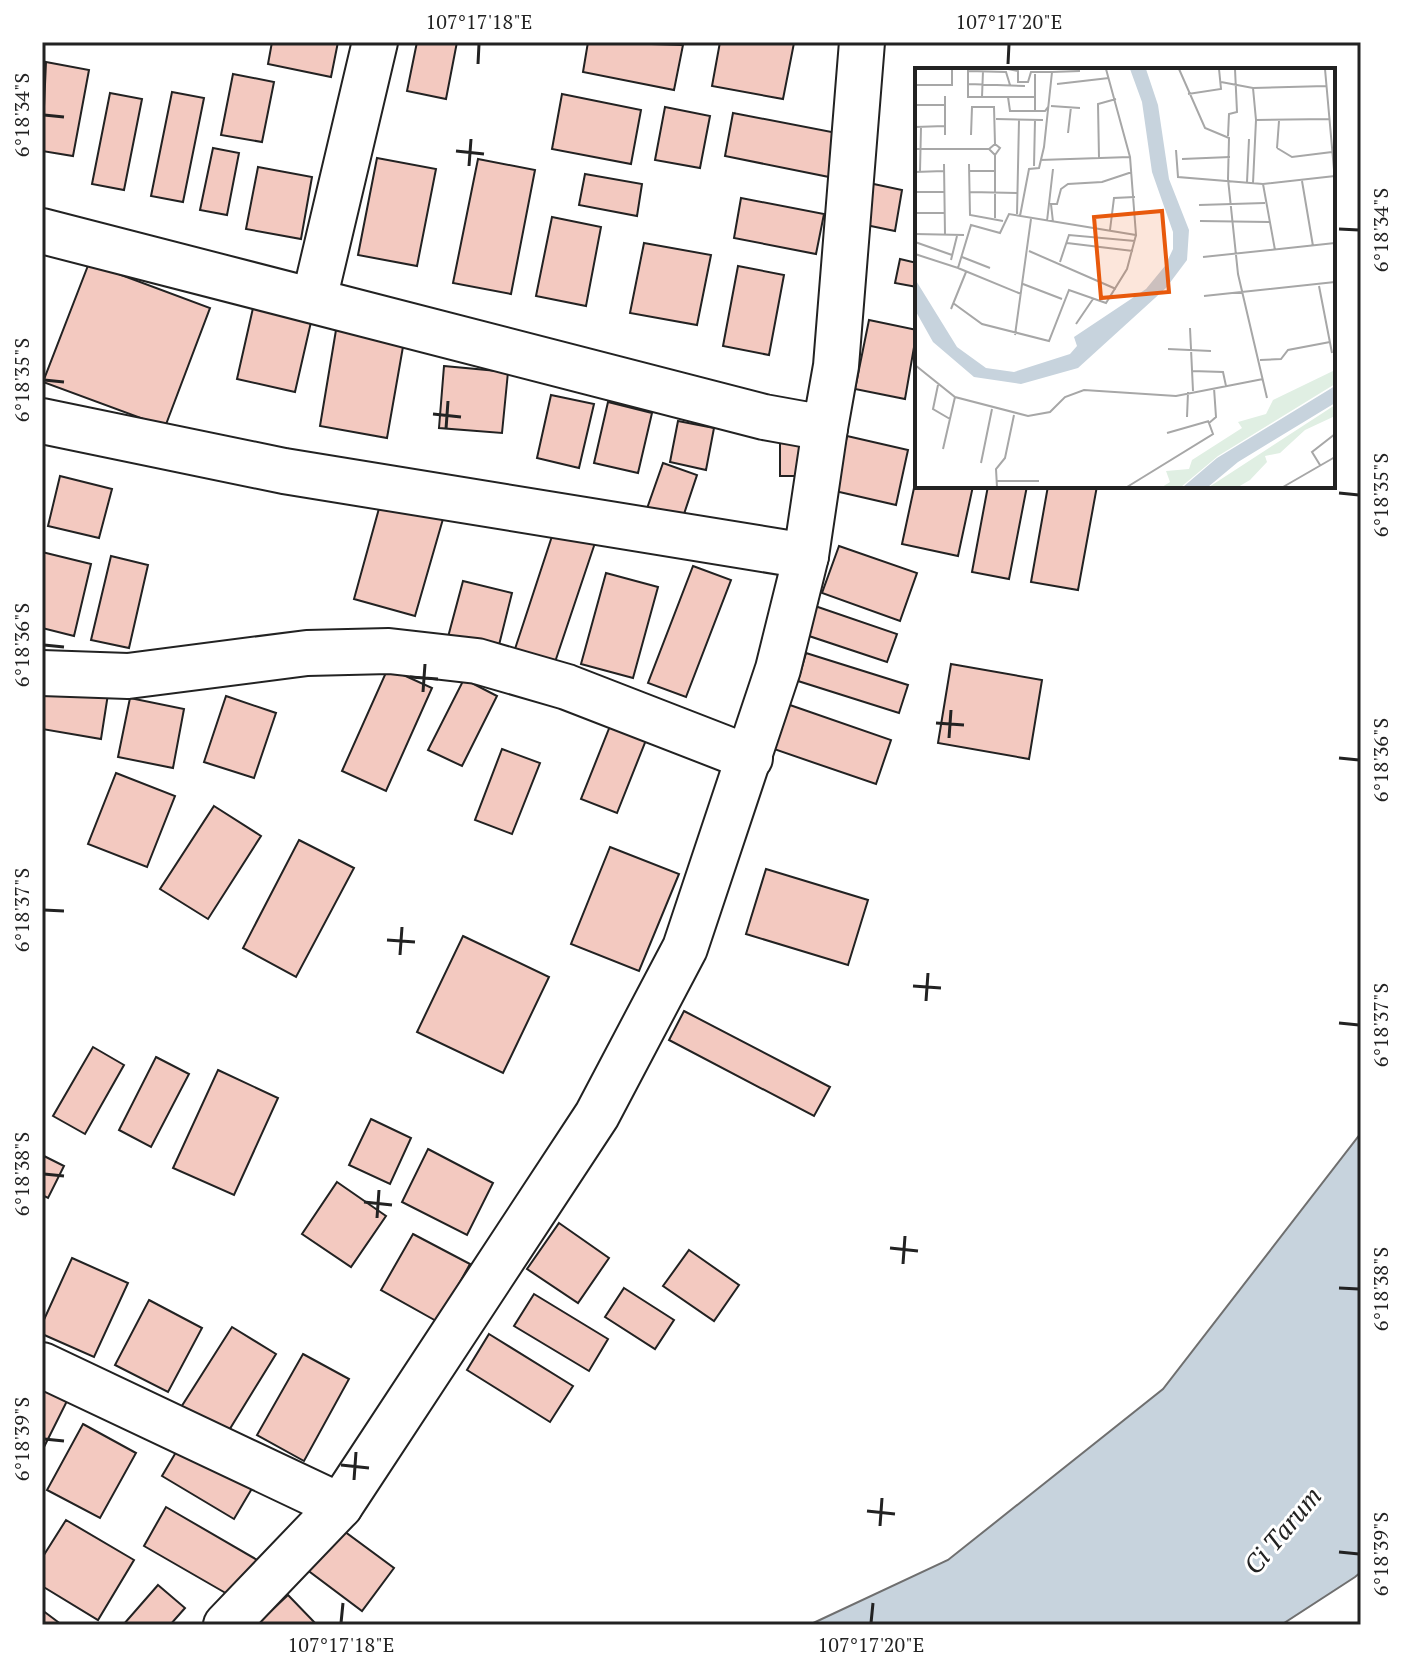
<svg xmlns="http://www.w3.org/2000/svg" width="1403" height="1667" font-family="'PT Serif',serif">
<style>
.water{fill:#c7d3dd;stroke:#6f6f6f;stroke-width:2}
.building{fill:#f3c9c0;stroke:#222;stroke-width:2}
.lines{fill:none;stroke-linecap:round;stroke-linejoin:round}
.minor-casing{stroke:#222;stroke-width:48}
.minor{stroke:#fff;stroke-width:44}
.ticks{fill:none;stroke:#222;stroke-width:3}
.labels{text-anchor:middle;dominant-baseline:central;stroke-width:6;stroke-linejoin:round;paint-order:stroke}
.water-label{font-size:26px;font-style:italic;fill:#222;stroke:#fff}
.inset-road{fill:none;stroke:#a7a7a7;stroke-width:2}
.view{fill:#e8590c;fill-opacity:0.15;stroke:#e8590c;stroke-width:4}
.inset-edge{fill:none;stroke:#222;stroke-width:4}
.neatline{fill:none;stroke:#222;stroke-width:3}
.ticks-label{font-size:20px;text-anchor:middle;fill:#222}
</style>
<rect width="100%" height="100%" fill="#fff"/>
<path class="water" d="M1361,1133V1572L1355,1577L1281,1625H809L948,1560L1163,1389Z"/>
<g class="building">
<path d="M272,42H338L331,77L268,64Z"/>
<path d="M417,42H457L446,99L407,91Z"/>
<path d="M588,42L683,45L674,90L583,72Z"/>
<path d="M720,42L794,43L783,99L712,86Z"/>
<path d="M46,62L89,70L73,156L42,151Z"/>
<path d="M233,74L274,82L262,142L221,135Z"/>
<path d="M172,92L204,98L183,202L151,196Z"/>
<path d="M110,93L142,99L124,190L92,184Z"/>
<path d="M562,94L641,110L631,164L552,149Z"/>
<path d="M665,107L710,116L700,168L655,160Z"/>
<path d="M733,113L842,134L834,178L725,156Z"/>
<path d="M213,148L239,153L227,215L200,210Z"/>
<path d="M377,158L436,169L417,266L358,255Z"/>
<path d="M478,159L535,170L511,294L453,283Z"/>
<path d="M258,167L312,177L301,239L246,229Z"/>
<path d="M585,174L642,184L637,216L579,205Z"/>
<path d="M869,183L902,190L895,231L861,224Z"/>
<path d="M741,198L824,214L816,254L734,238Z"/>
<path d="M552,217L601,227L586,306L536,296Z"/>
<path d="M644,243L711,255L697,325L630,313Z"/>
<path d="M900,259L917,263V287L895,283Z"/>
<path d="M89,263L210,308L165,427L43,382Z"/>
<path d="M738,266L784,275L769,355L723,346Z"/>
<path d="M253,308L311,322L295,392L237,379Z"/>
<path d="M869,320L917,330L905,399L855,389Z"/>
<path d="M336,330L404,341L387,438L320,426Z"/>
<path d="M444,366L508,372L502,433L439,428Z"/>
<path d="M551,395L594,404L579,468L537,458Z"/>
<path d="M608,402L652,413L638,473L594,463Z"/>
<path d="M678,421L714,428L706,470L670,462Z"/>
<path d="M804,435V476H780V436Z"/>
<path d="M847,436L908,450L896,505L835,491Z"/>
<path d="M663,463L697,475L679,529L644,517Z"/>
<path d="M917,474V486H973L958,556L902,544Z"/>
<path d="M60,476L112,489L99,538L48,526Z"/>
<path d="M988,486H1027L1009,579L972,572Z"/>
<path d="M1048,486H1097L1078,590L1031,582Z"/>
<path d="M383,494L445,512L415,616L354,599Z"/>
<path d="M556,524L597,537L553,668L513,655Z"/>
<path d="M839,546L917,573L900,621L822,593Z"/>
<path d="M42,552L91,564L74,636L42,628Z"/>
<path d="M111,556L148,565L129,648L91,640Z"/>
<path d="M693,566L731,580L686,697L648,683Z"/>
<path d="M606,573L658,587L633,678L581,664Z"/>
<path d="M463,581L512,593L498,649L448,637Z"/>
<path d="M815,606L897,634L887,662L806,635Z"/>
<path d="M806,653L908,685L899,713L798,681Z"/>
<path d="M951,664L1042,680L1029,759L938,743Z"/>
<path d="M388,668L432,688L386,791L342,771Z"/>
<path d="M464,679L497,696L462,766L428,750Z"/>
<path d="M42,683L108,694L101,739L42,729Z"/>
<path d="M226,696L276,713L254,778L204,762Z"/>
<path d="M130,698L184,709L173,768L118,757Z"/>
<path d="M787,704L891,740L876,784L771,748Z"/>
<path d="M614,716L650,730L617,813L581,799Z"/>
<path d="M502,749L540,763L512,834L475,820Z"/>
<path d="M116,773L175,796L147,867L88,844Z"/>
<path d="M214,806L261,836L208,919L160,889Z"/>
<path d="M299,840L354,868L296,977L243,948Z"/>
<path d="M610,847L679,874L639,971L571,944Z"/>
<path d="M766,869L868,900L848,965L746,934Z"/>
<path d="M463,936L549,977L503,1073L417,1032Z"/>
<path d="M684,1011L830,1087L814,1116L669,1040Z"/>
<path d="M93,1047L124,1065L85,1134L53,1116Z"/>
<path d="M156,1057L189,1074L151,1147L119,1130Z"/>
<path d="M218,1070L278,1098L234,1195L173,1168Z"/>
<path d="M371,1119L411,1138L390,1184L349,1165Z"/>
<path d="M428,1149L493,1183L467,1235L402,1202Z"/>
<path d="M42,1155L64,1166L48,1198L42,1195Z"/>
<path d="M337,1182L386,1216L351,1267L302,1234Z"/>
<path d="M559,1223L609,1258L578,1303L527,1269Z"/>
<path d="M413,1234L470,1264L438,1322L381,1290Z"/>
<path d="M689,1250L739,1285L714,1321L663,1286Z"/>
<path d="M72,1258L128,1283L94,1357L42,1334V1324Z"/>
<path d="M624,1288L674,1320L655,1349L605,1317Z"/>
<path d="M534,1294L608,1339L589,1371L514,1326Z"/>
<path d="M149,1300L202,1328L168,1392L115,1365Z"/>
<path d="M232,1327L276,1354L223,1440L178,1412Z"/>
<path d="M489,1334L573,1386L550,1422L467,1370Z"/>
<path d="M303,1354L349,1379L304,1461L257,1435Z"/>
<path d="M42,1375L72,1391L42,1451Z"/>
<path d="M83,1424L136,1453L100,1518L47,1490Z"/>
<path d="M182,1442L254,1485L234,1519L162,1476Z"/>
<path d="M166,1507L259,1561L236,1599L144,1546Z"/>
<path d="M66,1520L134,1560L98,1620L42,1586V1558Z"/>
<path d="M329,1520L394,1568L362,1611L298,1563Z"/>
<path d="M158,1585L185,1608L170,1625H123Z"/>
<path d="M288,1595L317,1625H256Z"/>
<path d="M42,1610L62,1625H42Z"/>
</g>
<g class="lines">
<g class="minor-casing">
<g id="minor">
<path d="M42,231L764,417L825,428L836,366L862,42"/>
<path d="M314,300L375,42"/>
<path d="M42,421L284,471L806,556"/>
<path d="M42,673L128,676L307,653L389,651L477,661L567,687L750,758"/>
<path d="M42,1365L340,1506"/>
<path d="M226,1625L340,1506L597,1115L685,948L778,669L806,556L825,428"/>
</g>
</g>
<use href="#minor" class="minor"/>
</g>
<path class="ticks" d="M478,64L479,44M1008,64L1009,44M44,115L64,117M456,151L484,154M469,166L471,139M1339,229L1359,230M44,380L64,382M433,414L461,417M446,429L448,401M1339,493L1359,495M44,645L64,647M410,677L438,679M423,692L425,664M936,723L964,725M949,738L951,710M1339,758L1359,760M44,910L64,911M387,940L415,942M400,955L402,927M913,986L941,988M926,1001L928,973M1339,1023L1359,1025M44,1174L64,1176M364,1202L392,1205M377,1218L379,1190M890,1248L918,1251M903,1264L905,1236M1339,1288L1359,1289M44,1439L64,1441M341,1465L369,1468M354,1480L356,1452M867,1511L895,1514M880,1526L882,1498M1339,1552L1359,1554M341,1623L343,1603M871,1623L873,1603"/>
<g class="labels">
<g class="water-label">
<text transform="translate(1282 1530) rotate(-50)">Ci Tarum</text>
</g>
</g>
<g transform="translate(915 68)">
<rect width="420" height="420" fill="#fff"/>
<path d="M420,302V316L303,388L266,419H247L255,414L251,403L274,401L277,392L327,360L323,354L351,346L358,332ZM420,337V348L390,362L365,385L350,388L352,394L335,412L323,419H294Z" fill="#e0efe3"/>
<path d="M215,1H231L243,37L254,111L274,162L272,192L251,220L163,300L106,316L59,309L18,274L0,242V211L42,279L71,300L99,304L155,286L162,278L159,269L231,221L250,198L258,181V164L237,104L227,34ZM420,318V335L323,394L293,419H268L302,390Z" fill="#c7d3dd"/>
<path class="inset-road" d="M53,1V29H120M93,1L103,3V14H113L116,4H137L129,79L124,100L114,101L105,148M264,1L290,60L314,70L313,111L323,206L352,330M410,1L420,113M53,3L91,4L95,17M137,4L165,3M120,6V43M306,14L338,20L411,18M53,16L110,18M142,16L194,10M0,17H37V1M338,20L341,52L414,51M273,26L306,21L304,1M67,29L68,3M93,29L95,43H130L133,39M0,37H30M136,38L165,40M81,51L128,52M0,59L30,58M153,65L156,39M30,67V28M56,67L57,39H79L80,76L74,81L80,87L85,80L80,76M313,68L314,46L322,44L320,1M362,80L377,89L417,84M362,80L364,53M0,81H74M261,82L263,109L348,116L420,108M184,90L183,36L201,31M267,91L315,89M125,92L215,89M29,96L30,167M54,96L55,147L88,153M119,98L120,52M5,103L6,59M54,103H79M0,104L29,103M387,113L398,178M332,114L334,71M338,115L341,52M348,116L360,182M0,124H30M55,124L102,125M284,137L350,135M0,145H30M102,146L104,52M80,150V87M132,153L138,101M285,153L354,154M138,154L136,136H142L146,121L153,116L187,114L217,104M195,162L199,130L220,129M0,166L49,167M0,174L37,187M152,175L218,183M114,183L201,221M0,186L43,200L56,157L85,165L94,146L221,167L215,89L191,1M47,189L75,200M288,189L420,175M36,192L42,168M145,194L154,167L220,173M43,200L106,226M108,216L147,231M404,218L417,285M289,228L420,214M38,235L67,256L134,273L154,222L191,235L212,201L221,167M36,241L51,204M161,256L178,231M275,260L278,323M100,267L116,151M253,281L296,283M345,292L366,291L373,282L415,274M0,297L40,329L113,348L135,344L150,329L169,322L261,328L348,311M277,303L308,304L311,318M23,317L18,341L35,351M272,349L273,324M252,365L294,353M28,381L40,329M66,395L77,341M405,397L397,384L420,366M81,413H124M82,419L81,401L90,390L99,347M212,419L298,366L294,355L301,349L299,320M368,419L420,389"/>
<path class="view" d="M247,143L254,224L186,230L179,149Z"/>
<rect width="420" height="420" class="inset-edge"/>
</g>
<rect width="1403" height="1667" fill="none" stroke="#ffffff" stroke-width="88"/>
<rect x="44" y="44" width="1315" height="1579" class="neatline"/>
<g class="ticks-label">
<text x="479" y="29">107°17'18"E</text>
<text x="1009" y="29">107°17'20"E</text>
<text transform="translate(22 115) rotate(-90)" y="7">6°18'34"S</text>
<text transform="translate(1381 230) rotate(-90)" y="7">6°18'34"S</text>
<text transform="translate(22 380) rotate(-90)" y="7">6°18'35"S</text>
<text transform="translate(1381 495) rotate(-90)" y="7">6°18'35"S</text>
<text transform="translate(22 645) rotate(-90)" y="7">6°18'36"S</text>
<text transform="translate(1381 760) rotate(-90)" y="7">6°18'36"S</text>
<text transform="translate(22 910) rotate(-90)" y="7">6°18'37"S</text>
<text transform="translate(1381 1025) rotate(-90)" y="7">6°18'37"S</text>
<text transform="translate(22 1174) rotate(-90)" y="7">6°18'38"S</text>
<text transform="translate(1381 1289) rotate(-90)" y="7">6°18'38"S</text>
<text transform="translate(22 1439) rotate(-90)" y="7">6°18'39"S</text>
<text transform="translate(1381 1554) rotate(-90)" y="7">6°18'39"S</text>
<text x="341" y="1652">107°17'18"E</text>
<text x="871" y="1652">107°17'20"E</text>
</g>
</svg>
